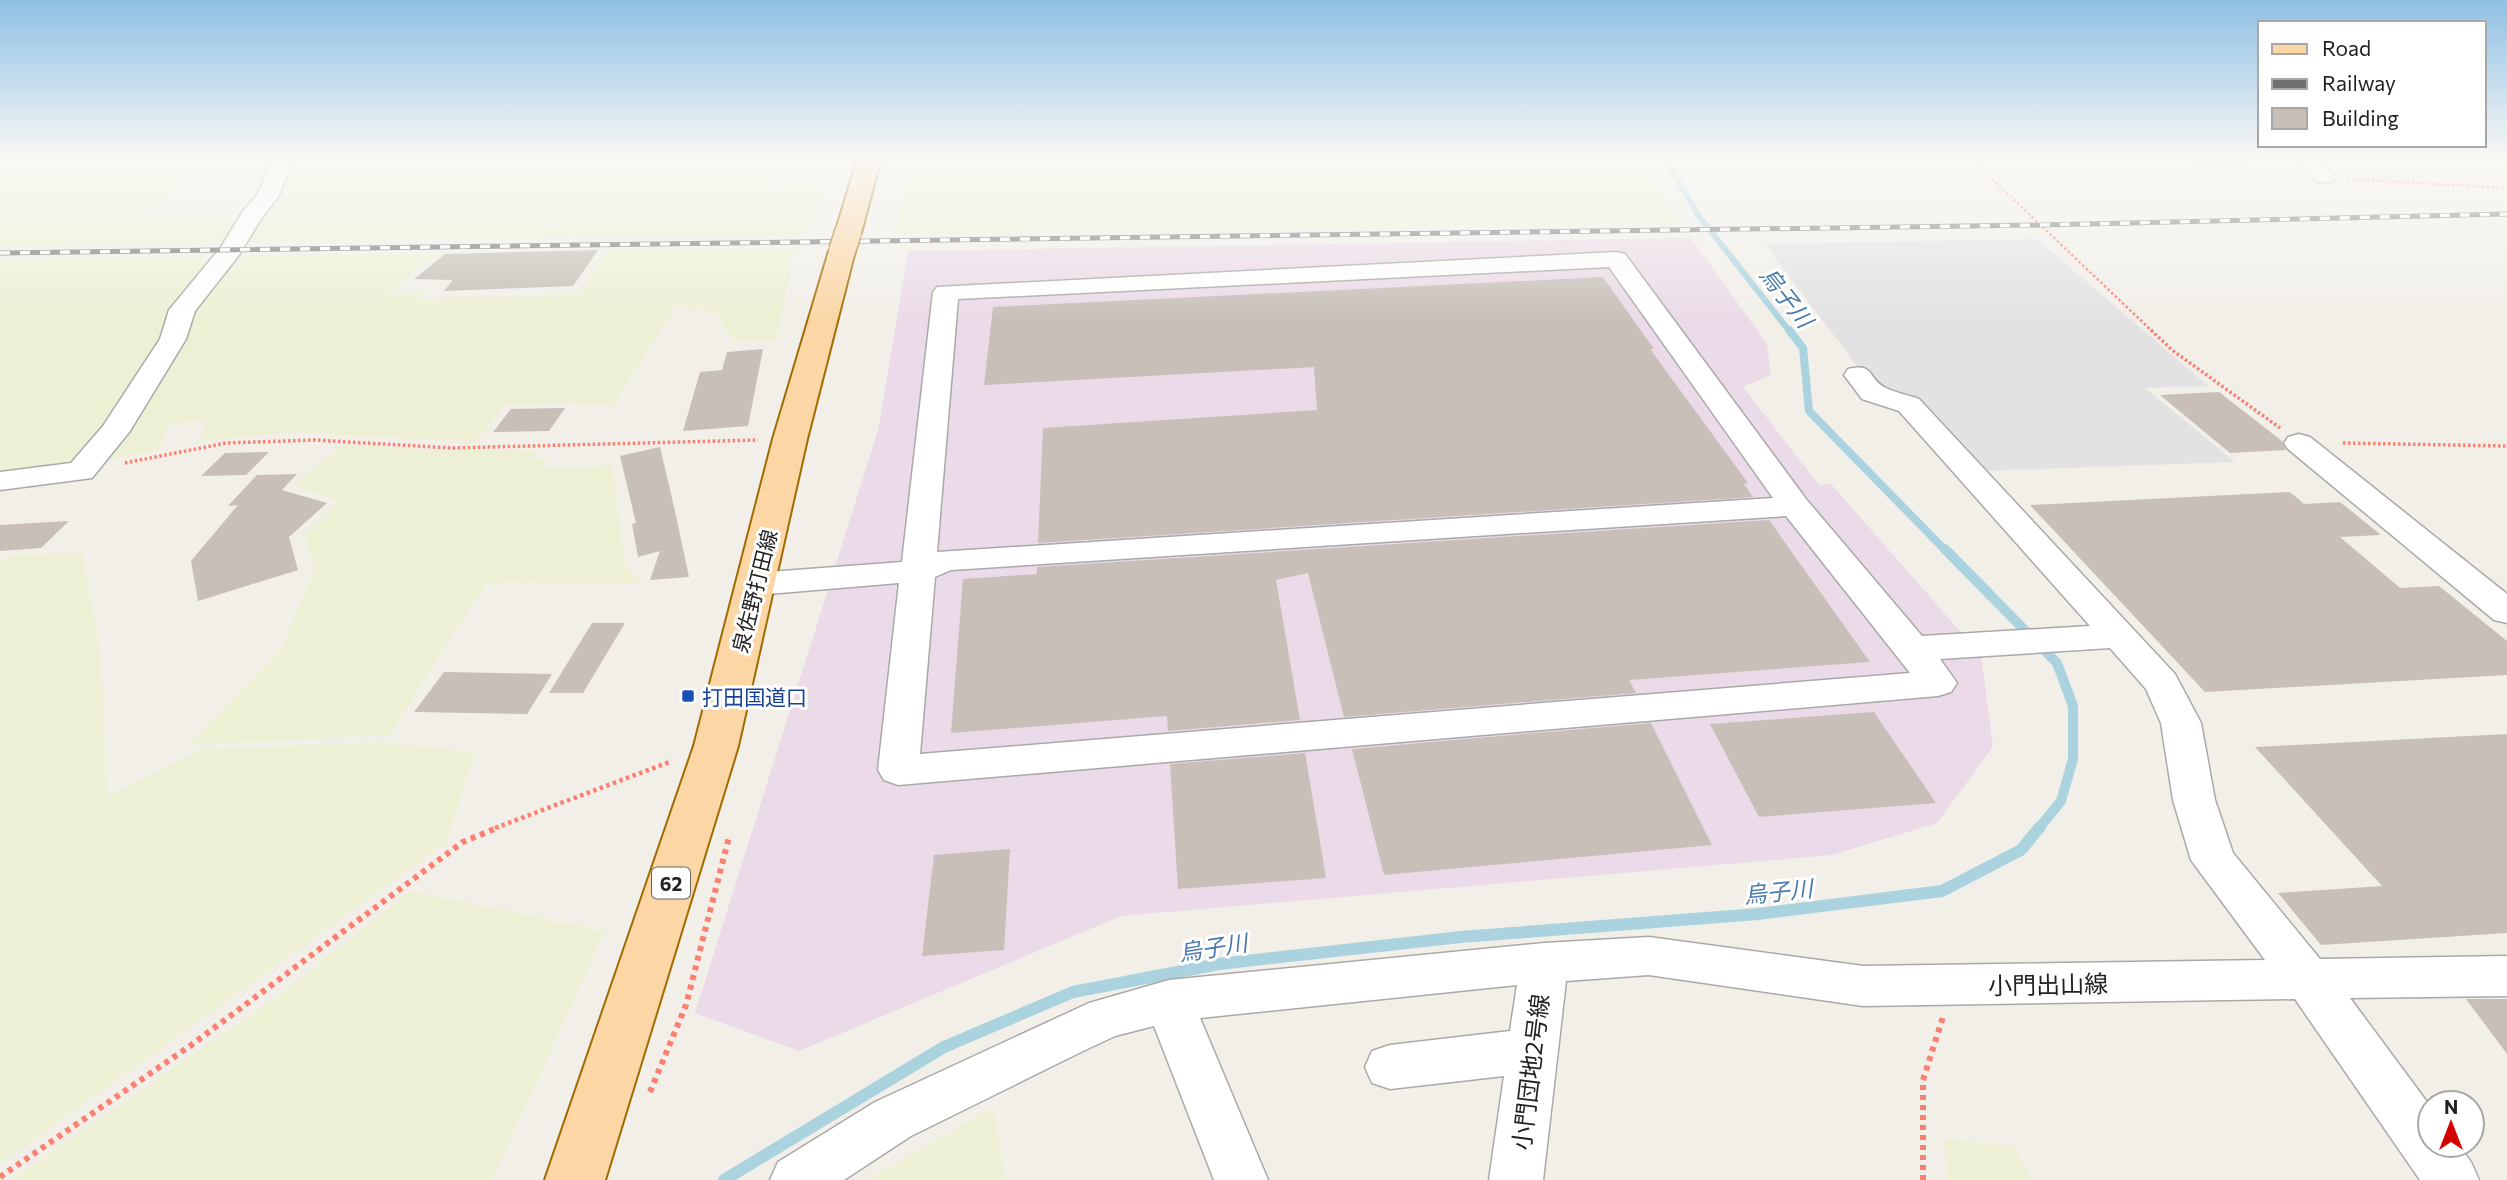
<svg xmlns="http://www.w3.org/2000/svg" width="2507" height="1180" font-family="Commissioner,'Noto Sans JP',sans-serif">
<style>
.industrial{fill:#ebdbe8}
.farmland{fill:#eef0d5}
.parking{fill:#e2e2e2}
.lines{fill:none;stroke-linecap:round;stroke-linejoin:round}
.stream-far3{stroke:#aad3df;stroke-width:6}
.stream-far2{stroke:#aad3df;stroke-width:8}
.stream-far1{stroke:#aad3df;stroke-width:10}
.stream{stroke:#aad3df;stroke-width:12}
.building{fill:#c7bfb8}
.minor-casing{stroke:#a9a9a9;stroke-width:3}
.major-casing{stroke:#a06b00;stroke-width:4}
.path-far3{stroke:#fa8072;stroke-width:2.5;stroke-dasharray:2.5 2.5;stroke-linecap:butt}
.path-far2{stroke:#fa8072;stroke-width:3.5;stroke-dasharray:2.5 2.5;stroke-linecap:butt}
.path-far1{stroke:#fa8072;stroke-width:4.5;stroke-dasharray:3.5 3.5;stroke-linecap:butt}
.path{stroke:#fa8072;stroke-width:6;stroke-dasharray:5 5;stroke-linecap:butt}
.minor{fill:#fff;fill-rule:evenodd}
.major{fill:#fcd6a4;fill-rule:evenodd}
.rail-casing{stroke:#707070;stroke-width:5}
.rail{stroke:#fff;stroke-width:3.5;stroke-dasharray:10;stroke-linecap:butt}
.major-bridge-casing{stroke:#a06b00;stroke-width:29;stroke-linecap:butt}
.major-bridge{stroke:#fcd6a4;stroke-width:26}
.transit-dot{fill:#1a4fb4;stroke:#fff;stroke-width:2.5}
.labels{text-anchor:middle;dominant-baseline:central;stroke-width:6;stroke-linejoin:round;paint-order:stroke}
.shield{fill:#fff;stroke:#646464;stroke-width:2}
.shield-label{font-size:19px;font-weight:bold;fill:#222}
.street-label{font-size:21px;fill:#222;stroke:#fff}
.transit-label{font-size:21px;fill:#164399;stroke:#fff;text-anchor:start}
.water-label{font-size:23px;font-style:italic;fill:#4a7aab;stroke:#fff}
.near-street-label{font-size:24px;fill:#222;stroke:#fff}
</style>
<rect width="100%" height="100%" fill="#f2efe9"/>
<path class="industrial" d="M1691,238L1767,344L1771,375L1743,387L1819,485L1831,484L1981,655L1993,747L1937,823L1832,855L1121,916L799,1051L695,1013L878,430L908,251Z"/>
<g class="farmland">
<path d="M0,158H54L37,174L144,173L172,158L245,159L169,194L140,215L241,218L223,242L0,246Z"/>
<path d="M329,158H787L776,174L792,185L831,175L803,235L247,242L294,165L326,161Z"/>
<path d="M909,158H1637L1680,223L896,234Z"/>
<path d="M795,247L776,341L734,342L718,314L676,306L612,407L572,403L505,405L475,443L294,432L199,442L208,419L170,425L159,450L110,460L189,331L195,308L242,255L436,254L387,294L427,290L416,299L577,294L608,248Z"/>
<path d="M211,257L170,313L165,340L77,468L0,474V259Z"/>
<path d="M343,444L443,450H538L532,459H548L543,469L612,465L625,564L642,584L486,583L389,735L188,745L281,648L314,571L305,534L339,501L294,486Z"/>
<path d="M82,552L101,656L107,797L201,750L381,742L475,752L446,843L0,1164V562L8,556Z"/>
<path d="M410,891L605,931L492,1180H11L277,997Z"/>
<path d="M993,1107L1005,1180H868Z"/>
<path d="M1944,1139L2013,1146L2032,1180H1948Z"/>
</g>
<path class="parking" d="M2037,239L2208,386L2145,388L2235,462L1981,471L1873,387L1765,244Z"/>
<g class="lines">
<path class="stream-far3" d="M1664,158L1699,216L1790,332"/>
<path class="stream-far2" d="M1789,330L1803,348L1809,411L1946,551"/>
<path class="stream-far1" d="M1945,549L2057,663L2073,706V759L2061,801L2039,828"/>
<path class="stream" d="M724,1180L944,1047L1073,992L1219,964L1461,937L1758,914L1942,891L2021,850L2040,827"/>
</g>
<g class="building">
<path d="M598,250L573,286L444,291L453,280L414,279L445,254Z"/>
<path d="M1603,277L1654,349H1650L1748,483L1744,484L1753,497L1038,543L1043,428L1317,410L1314,367L984,385L993,307Z"/>
<path d="M763,349L748,426L683,431L700,372L722,370L727,352Z"/>
<path d="M2219,392L2282,441L2286,450L2230,453L2160,395Z"/>
<path d="M565,408L549,431L493,432L511,409Z"/>
<path d="M660,447L675,511L689,577L650,580L660,551L638,557L632,524L636,523L620,456Z"/>
<path d="M269,452L246,475L201,476L225,453Z"/>
<path d="M297,474L282,490L327,503L289,537L298,570L198,601L191,561L238,505L228,506L257,475Z"/>
<path d="M2290,492L2304,504L2340,502L2381,535L2340,537L2400,588L2439,586L2507,641V675L2205,692L2030,505Z"/>
<path d="M1769,520L1870,662L1629,680L1636,693L1344,717L1308,573L1276,580L1300,720L1168,731L1167,716L951,733L963,579L1037,574V567Z"/>
<path d="M69,521L41,548L0,551V525Z"/>
<path d="M592,623H625L583,693H549Z"/>
<path d="M444,672L552,674L527,714L414,712Z"/>
<path d="M1874,712L1936,803L1759,817L1710,724Z"/>
<path d="M1651,723L1712,845L1384,875L1352,749Z"/>
<path d="M2507,734V933L2321,945L2278,893L2382,886L2255,747Z"/>
<path d="M1305,753L1326,878L1178,889L1170,764Z"/>
<path d="M1010,849L1004,950L922,956L934,855Z"/>
<path d="M2466,999H2507V1054Z"/>
</g>
<g class="lines">
<g class="minor-casing">
<g id="minor">
<path d="M274,158H295L278,197L261,219L239,255L195,311L186,339L130,431L92,478L0,490V472L71,463L103,426L160,339L169,310L221,247L243,211L257,195Z"/>
<path d="M2294,158H2317L2336,177L2333,182H2317Z"/>
<path d="M1616,252L1625,254L1806,499L1922,636L2090,626L1899,411L1862,399L1844,375L1848,369C1875,362 1868,380 1886,388C1896,393 1908,395 1919,399L2175,674L2201,723L2215,800L2233,853L2320,959L2507,956V996L2350,998L2430,1106V1145H2459L2471,1162L2479,1180H2420L2295,999L1863,1006L1649,975L1566,981L1543,1180H1489L1504,1076L1390,1089L1372,1083L1365,1067L1372,1051L1390,1045L1510,1031L1517,985L1200,1018L1268,1180H1214L1154,1026L1115,1036L1081,1052L911,1136L844,1180H770L778,1162L875,1102L1089,1003L1169,980L1544,943L1649,937L1863,966L2265,960L2191,860L2173,800L2161,723L2146,689L2110,648L1940,659L1957,683L1951,692L1938,696L898,785L884,780L878,770L899,583L757,595L745,592L740,584L745,576L757,573L902,562L933,292L937,287ZM1609,267L1773,498L937,552L958,299ZM1786,516L1910,673L920,754L935,577L951,570Z"/>
<path d="M2299,434L2310,437L2507,594V623L2494,620L2288,449L2284,443L2288,437Z"/>
</g>
</g>
<g class="major-casing">
<g id="major">
<path d="M858,158H881L861,233L857,238L848,241L839,238L835,233Z"/>
<path d="M842,243L851,245L855,251L807,439L738,746L605,1180H545L694,746L773,439L829,251L833,245Z"/>
</g>
</g>
<g class="path-far3">
<path d="M1970,158L2153,332"/>
<path d="M2152,158L2286,172"/>
<path d="M2347,179L2507,188"/>
</g>
<g class="path-far2">
<path d="M2151,330L2172,350L2280,428"/>
<path d="M2343,443L2507,446"/>
<path d="M125,463L226,443L315,440L452,448L758,440"/>
</g>
<path class="path-far1" d="M495,828L672,761"/>
<g class="path">
<path d="M650,1092L686,1005L729,837"/>
<path d="M0,1177L190,1046L463,842L499,827"/>
<path d="M1923,1180V1080L1943,1017"/>
</g>
<use href="#minor" class="minor"/>
<use href="#major" class="major"/>
<g class="rail-casing">
<path id="rail" d="M0,253L2043,225L2507,214"/>
</g>
<use href="#rail" class="rail"/>
<g class="major-bridge-casing">
<path id="major-bridge" d="M842,251L848,233"/>
</g>
<use href="#major-bridge" class="major-bridge"/>
</g>
<linearGradient id="sky" x2="0" y2="1"><stop stop-color="#8fc0e4"/><stop offset="0.49" stop-color="#f9f8f5"/><stop offset="1" stop-color="#f9f8f5" stop-opacity="0"/></linearGradient>
<rect width="2507" height="323" fill="url(#sky)"/>
<rect class="transit-dot" x="681" y="689" width="14" height="14" rx="3.5"/>
<g class="labels">
<rect class="shield" x="652" y="867.5" width="38" height="31" rx="5"/>
<g class="shield-label">
<text x="671" y="883">62</text>
</g>
<g class="street-label">
<text transform="translate(754 591) rotate(-76)">泉佐野打田線</text>
</g>
<g class="transit-label">
<text x="702" y="696">打田国道口</text>
</g>
<g class="water-label">
<text transform="translate(1787 297) rotate(52)">烏子川</text>
<text transform="translate(1778 891) rotate(-6)">烏子川</text>
<text transform="translate(1213 947) rotate(-9)">烏子川</text>
</g>
<g class="near-street-label">
<text transform="translate(2048 984) rotate(-1)">小門出山線</text>
<text transform="translate(1530 1072) rotate(-83)">小門団地2号線</text>
</g>
</g>
<rect x="2258" y="21" width="228" height="126" fill="#ffffff" stroke="#a7a7a7" stroke-width="2"/>
<rect x="2272" y="44" width="35" height="10" fill="#fcd6a4" stroke="#a7a7a7" stroke-width="2"/>
<text x="2322" y="56" font-size="21" fill="#222222">Road</text>
<rect x="2272" y="79" width="35" height="10" fill="#707070" stroke="#a7a7a7" stroke-width="2"/>
<text x="2322" y="91" font-size="21" fill="#222222">Railway</text>
<rect x="2272" y="108" width="35" height="21" fill="#c7bfb8" stroke="#a7a7a7" stroke-width="2"/>
<text x="2322" y="126" font-size="21" fill="#222222">Building</text>
<g transform="translate(2451 1124)"><circle r="33" fill="#ffffff" stroke="#a7a7a7" stroke-width="2"/>
<path d="M0-5L12 26L0 18L-12 26Z" fill="#d40000"/>
<text y="-10" font-size="19" font-weight="bold" text-anchor="middle" fill="#222222">N</text>
</g>
</svg>
